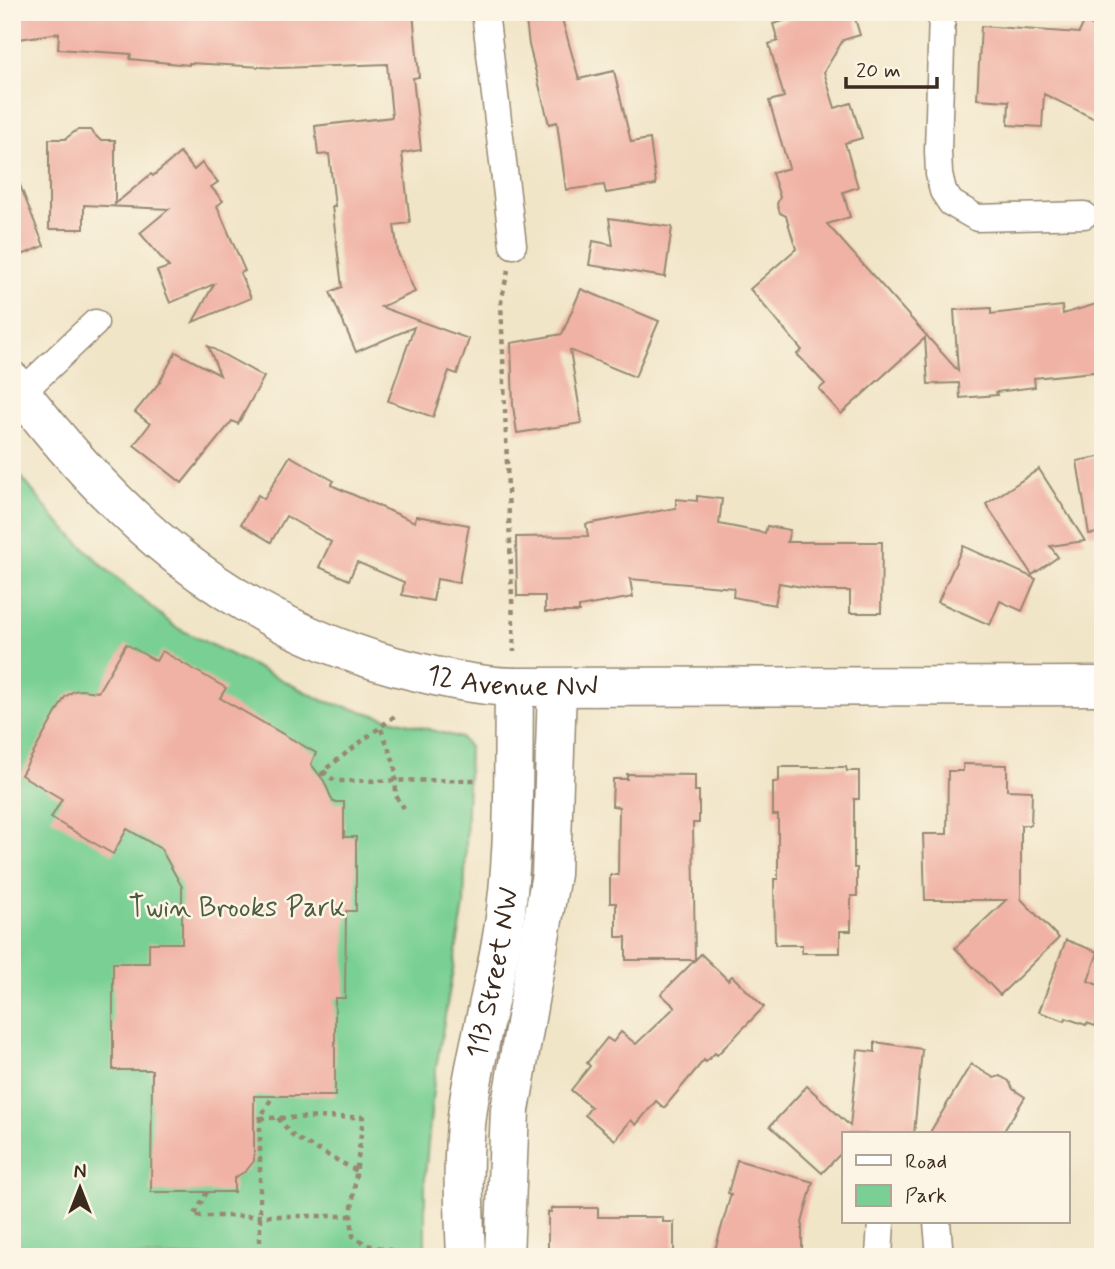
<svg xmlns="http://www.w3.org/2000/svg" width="1115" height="1269" font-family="Mynerve,sans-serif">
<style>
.green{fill:#7ad094;stroke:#5a7d59;stroke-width:2}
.building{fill:#f0b2a5}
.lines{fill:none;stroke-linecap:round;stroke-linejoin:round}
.street-casing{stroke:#968873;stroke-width:29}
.secondary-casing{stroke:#968873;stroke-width:41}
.path{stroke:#968873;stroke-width:4.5;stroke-dasharray:5 5;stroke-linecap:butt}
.street{stroke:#fff;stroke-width:26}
.secondary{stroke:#fff;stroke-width:38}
.labels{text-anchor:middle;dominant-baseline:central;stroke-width:5;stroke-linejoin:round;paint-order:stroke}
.street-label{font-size:28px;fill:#3b2a1e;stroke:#fcf5e5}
.park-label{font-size:28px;fill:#4e5c41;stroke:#fcf5e5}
</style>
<rect width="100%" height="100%" fill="#fcf5e5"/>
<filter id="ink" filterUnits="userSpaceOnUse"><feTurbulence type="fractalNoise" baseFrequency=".0143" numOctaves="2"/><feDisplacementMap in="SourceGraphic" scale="14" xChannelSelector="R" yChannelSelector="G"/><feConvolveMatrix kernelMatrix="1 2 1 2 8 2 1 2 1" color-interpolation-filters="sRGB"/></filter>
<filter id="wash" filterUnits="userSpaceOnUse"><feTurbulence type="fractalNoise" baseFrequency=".00686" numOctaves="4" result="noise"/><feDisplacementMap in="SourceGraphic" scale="28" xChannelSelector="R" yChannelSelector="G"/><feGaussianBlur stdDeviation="1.57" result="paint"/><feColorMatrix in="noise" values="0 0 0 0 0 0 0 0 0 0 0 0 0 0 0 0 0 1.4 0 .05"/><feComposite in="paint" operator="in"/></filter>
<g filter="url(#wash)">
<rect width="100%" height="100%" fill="#f1e5c8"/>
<path class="green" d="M12,465L55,519L106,569L175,627L324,701L461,738L469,747L464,906L434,1080L425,1176V1257H12Z"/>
<g id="blocks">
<g class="building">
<path d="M12,12H413L419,77L413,78L421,150L402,153L410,223L394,225L398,253L415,292L381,307L469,339L457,374L449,371L433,417L388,401L414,327L356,352L330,292L342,287L332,206H335L329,154L318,155L315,126L392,117L387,64L280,68L189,63V65L130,59L131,54L58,49L59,33L12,40Z"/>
<path d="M525,12H560L579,79L614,71L631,142L650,139L656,185L606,193L604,185L566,190L557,122L549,124L529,45Z"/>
<path d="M814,12H853L860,35L843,40L824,72L835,108L851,103L862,138L845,143L858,187L843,192L850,217L827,224L958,371L954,310L991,308V314L1062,306L1063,314L1103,302V371L1034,378L1035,387L996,392L997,395L960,398L959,383L928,384L925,338L841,414L819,389L825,384L797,354L802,350L750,289L796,249L786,216L780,213L777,204L780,197L772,173L789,168L769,101L784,97L769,44L778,41L773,24Z"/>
<path d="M1084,22L1103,31V123L1044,94L1042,127L1008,125L1009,101L977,99L981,26L1079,33Z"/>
<path d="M77,130H90L100,140H115V204L151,174L153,176L180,153L194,170L202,163L218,182L211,187L223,201L217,206L245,271L240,273L251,298L193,322L214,284L170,303L157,271L169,267L140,233L169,209L84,205V229H49V139H65Z"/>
<path d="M14,170L44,246L12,259V171Z"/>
<path d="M609,218L672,227L665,277L589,265L593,241L613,245Z"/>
<path d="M581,289L659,321L635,377L570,350L582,423L517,433L513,406L511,343L562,334Z"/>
<path d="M208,346L264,377L238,424L232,421L182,483L134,445L150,424L135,412L159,383L176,352L220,375Z"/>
<path d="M290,456L334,481L331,485L415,522L416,516L469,525L459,583L437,579L433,601L402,595L404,582L357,562L349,580L319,567L331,542L286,516L271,542L241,524L258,495L264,499Z"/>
<path d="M1103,456V533L1089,534L1077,461Z"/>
<path d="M1039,469L1085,541L1050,546L1058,557L1032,575L986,504Z"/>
<path d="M697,496L722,499L719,524L765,533L767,526L790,530L787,542H882L881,613H850V591H825L779,583L775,605L733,597L734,588L630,579L633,597L579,607V612H545V596H517L516,537L588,536L586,524L676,508V499L697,501Z"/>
<path d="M963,546L1036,579L1022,611L1000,601L990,625L938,602Z"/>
<path d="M126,644L156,661L162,651L226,688L220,698L316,753L311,764L324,781L333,802H344V837H356V911H346L345,998H335V1096H254V1161L246,1171L234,1178V1192H151L152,1070H113V963H149V943H182V887L161,849L127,829L113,854L51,818L62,799L21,775L65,697L74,691L81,690L98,692Z"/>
<path d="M963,764L1007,765V790L1032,791L1031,825H1021V899L1059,938L1000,995L955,948L1006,900H925L923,834H947L948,771H963Z"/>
<path d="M779,767H846L847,771H859V799H854V868H857V896H851V931H840V953H802V945H775L774,879H778V815H773V782H779Z"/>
<path d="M627,774L695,775V791H699V823H693L695,960L701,954L728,980L732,976L764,1007L717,1055L715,1053L706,1062L704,1060L664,1108L656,1101L636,1125L631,1120L615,1140L585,1115L591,1107L571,1090L590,1066L587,1063L607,1038L613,1042L621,1032L636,1044L675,1007L661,994L695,960H626V937H616V903H610V875H618L619,807L612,806L613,779H627Z"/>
<path d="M1066,940L1098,952L1088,981L1103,987V1004L1095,1026L1087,1023L1086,1025L1066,1018L1065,1021L1039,1012Z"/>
<path d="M875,1042L922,1049L914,1134H844V1150L822,1173L770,1126L807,1086L850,1126L858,1050L875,1052Z"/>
<path d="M971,1064L994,1078L1000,1076L1009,1081L1013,1089L1025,1097L1002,1134H929Z"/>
<path d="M737,1160L813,1182L802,1223V1257H713L731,1194L728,1193Z"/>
<path d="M551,1208H598V1217H663V1222H674V1257H548V1212H551Z"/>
</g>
</g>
</g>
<g filter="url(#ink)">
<use href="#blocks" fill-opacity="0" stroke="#968873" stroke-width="2"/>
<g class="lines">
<g class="street-casing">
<g id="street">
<path d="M485,12L513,245"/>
<path d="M942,12L938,151L939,174L943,191L951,203L977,218L1084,215"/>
<path d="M21,393L95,323"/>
<path d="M937,1222L940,1257"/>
<path d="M879,1257L881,1222"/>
</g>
</g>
<g class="secondary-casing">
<g id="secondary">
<path id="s1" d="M12,381C115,517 226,619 394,666C433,676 474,686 514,687L1103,686"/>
<path id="s2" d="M466,1257C464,1207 461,1157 468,1108C477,1042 498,977 506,910C515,837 513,761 514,687"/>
<path d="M504,1257L510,1110L551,874L557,688"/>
</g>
</g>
<g class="path">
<path d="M508,270L501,302L514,652"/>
<path d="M381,729L395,765L396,796L404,808"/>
<path d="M323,771L335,781L479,780"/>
<path d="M322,776L323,771L396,715"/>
<path d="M260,1118L363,1117L351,1216L353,1236L367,1245L422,1257"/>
<path d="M278,1118L294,1137L357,1171"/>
<path d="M207,1192L194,1216H351"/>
<path d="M260,1242V1118L273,1096"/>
</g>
<use href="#street" class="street"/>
<use href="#secondary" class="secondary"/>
</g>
</g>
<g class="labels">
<g class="street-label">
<text stroke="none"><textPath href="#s1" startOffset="606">12 Avenue NW</textPath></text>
<text stroke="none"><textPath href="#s2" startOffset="287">113 Street NW</textPath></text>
</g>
<g class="park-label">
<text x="237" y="908">Twin Brooks Park</text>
</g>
</g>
<rect width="1115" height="1269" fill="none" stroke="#fcf5e5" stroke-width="42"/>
<rect x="842" y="1132" width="228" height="91" fill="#fcf5e5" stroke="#afa495" stroke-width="2"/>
<rect x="856" y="1155" width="35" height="10" fill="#ffffff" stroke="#afa495" stroke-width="2"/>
<text x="905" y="1168" font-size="21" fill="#3b2a1e">Road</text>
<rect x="856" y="1185" width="35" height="21" fill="#7ad094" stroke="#afa495" stroke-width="2"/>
<text x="905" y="1202" font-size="21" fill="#3b2a1e">Park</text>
<g transform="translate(80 1188)" stroke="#fcf5e5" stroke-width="5" paint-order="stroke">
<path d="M0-5L12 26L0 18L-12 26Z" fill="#3b2a1e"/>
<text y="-10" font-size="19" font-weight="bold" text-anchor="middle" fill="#3b2a1e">N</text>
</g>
<path d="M846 77v10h91v-10" fill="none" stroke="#3b2a1e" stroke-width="3.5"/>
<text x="856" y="77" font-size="21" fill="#3b2a1e" stroke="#fcf5e5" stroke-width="5" paint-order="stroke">20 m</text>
</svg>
